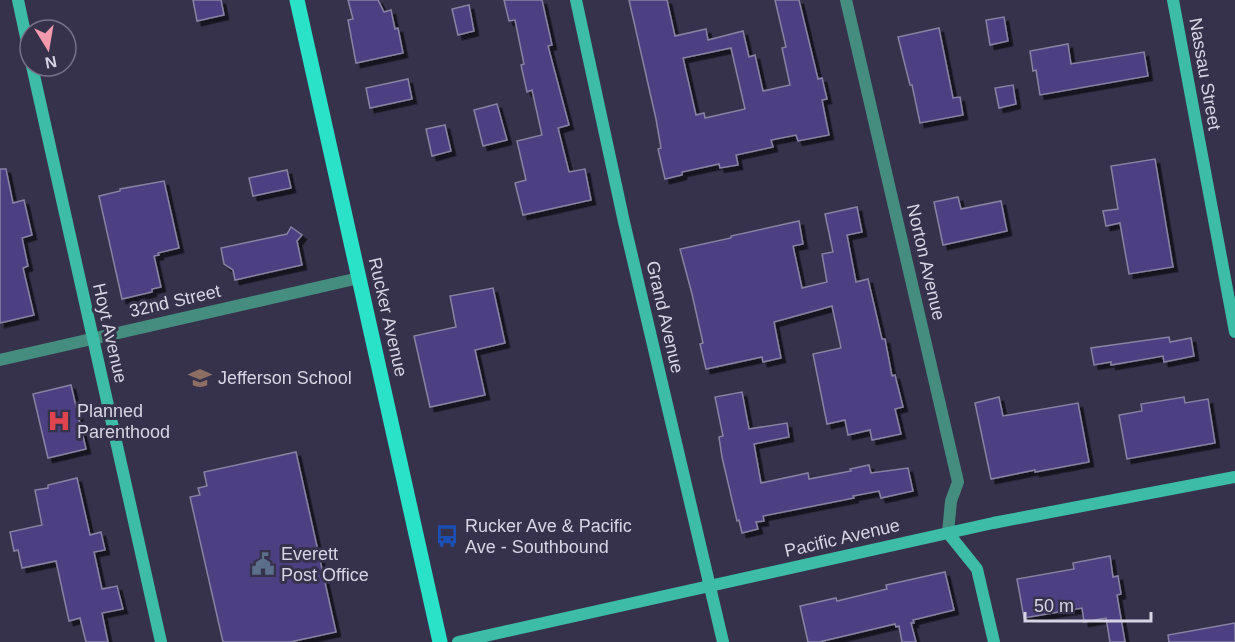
<svg xmlns="http://www.w3.org/2000/svg" width="1235" height="642" font-family="Arial,sans-serif">
<style>
.building{fill:#4e3f82;stroke:#8783a2;stroke-width:1.5;fill-rule:evenodd;filter:url(#shadow)}
.lines{fill:none;stroke-linecap:round;stroke-linejoin:round}
.street{stroke:#458d7f;stroke-width:12}
.secondary{stroke:#3dbda7;stroke-width:12}
.primary{stroke:#29e2c7;stroke-width:15}
.labels{text-anchor:middle;dominant-baseline:central;stroke-width:6;stroke-linejoin:round;paint-order:stroke}
.street-label{font-size:18px;fill:#d7d5e5;stroke:#36324c}
.poi-label{font-size:18px;fill:#d7d5e5;stroke:#36324c;text-anchor:start}
</style>
<defs>
<filter id="shadow"><feDropShadow dx="4.5" dy="4.5" stdDeviation="0" flood-color="#0009"/></filter>
</defs>
<rect width="100%" height="100%" fill="#36324c"/>
<g class="building">
<path d="M193,0H221L224,15L197,21Z"/>
<path d="M348,0H378L384,12L391,10L395,29L398,28L403,53L356,63L348,20L353,19Z"/>
<path d="M504,0H542L552,45L548,46L569,125L558,128L569,172L585,169L591,200L523,215L515,183L526,180L517,141L542,135L532,90L527,92L521,65L524,64L515,20L509,21Z"/>
<path d="M629,0H667L675,36L706,29L708,40L743,31L749,57L755,55L763,91L790,85L782,48L786,47L775,0H799L818,79L822,78L827,99L822,100L829,135L798,141L796,135L771,140L773,147L736,155L738,165L720,168L719,164L682,172V175L665,179L658,149L661,148L656,119ZM731,48L745,109L705,118L704,113L696,115L683,58Z"/>
<path d="M469,5L474,31L458,35L452,9Z"/>
<path d="M1004,17L1008,41L990,45L986,20Z"/>
<path d="M939,28L953,98L960,97L963,115L920,123L912,85H910L898,37Z"/>
<path d="M1068,44L1071,64L1144,52L1148,76L1040,95L1036,70L1033,71L1030,51Z"/>
<path d="M408,79L412,99L370,108L366,88Z"/>
<path d="M1013,85L1016,104L999,108L995,88Z"/>
<path d="M497,104L507,140L483,146L474,110Z"/>
<path d="M445,125L451,151L432,156L426,129Z"/>
<path d="M1155,159L1173,267L1129,274L1120,223L1106,226L1103,211L1118,209L1111,166Z"/>
<path d="M0,169H6L13,203L24,200L32,235L22,238L28,266L23,268L34,315L0,323Z"/>
<path d="M287,170L291,188L253,196L249,178Z"/>
<path d="M164,181L179,248L158,253L159,255L154,256L161,287L152,289V292L122,299L99,196L120,191V189Z"/>
<path d="M958,197L961,209L1001,201L1007,231L943,245L934,202Z"/>
<path d="M857,207L862,232L847,235L856,282L868,279L882,339H885L892,376L895,375L903,407L895,409L901,434L872,440L870,430L848,435L845,420L827,424L813,354L841,348L832,306L774,322L781,358L763,362L762,357L706,369L700,344L703,343L692,294L680,249L731,238V236L799,221L803,244L793,246L802,288L827,282L822,254L833,252L825,214Z"/>
<path d="M291,227L302,235L297,241L302,265L235,280L233,270L224,264L221,248L287,234Z"/>
<path d="M493,288L505,343L475,350L485,395L430,407L414,336L456,327L450,296Z"/>
<path d="M1169,337L1170,342L1191,338L1194,356L1164,362L1163,356L1111,365V362L1094,365L1091,348Z"/>
<path d="M71,385L86,449L48,458L33,394Z"/>
<path d="M742,392L749,429L787,423L789,437L754,444L761,483L808,473L809,479L851,471L850,469L869,465L871,473L908,468L913,491L881,498L879,491L853,496L854,498L763,516L764,521L756,522L758,529L742,533L739,520L737,521L722,457L719,437L723,436L715,397Z"/>
<path d="M999,397L1003,416L1078,403L1089,462L1035,472V470L991,479L975,403Z"/>
<path d="M1184,397L1185,403L1208,399L1215,443L1127,459L1119,415L1142,411L1141,404Z"/>
<path d="M296,452L336,632L290,642H223L190,497L200,495L198,488L207,486L204,472Z"/>
<path d="M77,478L90,535L101,532L105,550L94,552L102,589L117,586L123,609L102,613L108,642H86L80,618L69,621L56,561L22,568L18,550L14,551L10,532L42,525L35,490L48,488V485Z"/>
<path d="M1110,556L1113,577L1118,576L1121,594L1117,595L1125,642H1110L1106,618L1084,622L1082,608L1024,618L1017,579L1074,569L1073,563Z"/>
<path d="M945,572L954,610L913,620L914,623H911L916,642H902L899,626L896,627L895,624L819,642H808L800,606L836,598L837,601L887,589L886,585Z"/>
<path d="M1235,623V642H1169L1168,635Z"/>
</g>
<g class="lines">
<g class="street">
<path d="M846,0L958,482L951,501L948,533"/>
<path d="M0,360L359,278"/>
</g>
<g class="secondary">
<path d="M18,0L30,56"/>
<path d="M576,0L624,222L723,642"/>
<path d="M1173,0L1235,332"/>
<path d="M32,66L161,642"/>
<path d="M948,533L977,569L994,642"/>
<path d="M458,642L993,523L1235,477"/>
</g>
<path class="primary" d="M297,0L440,642"/>
</g>
<defs>
<g id="school-bare" transform="scale(1.8)"><path d="M0-5L7-2L0 1L-7-2ZM-4 1L0 2.5L4 1V4Q0 6-4 4Z" fill="#8d6e63" stroke="#36324c" stroke-width="2.5" paint-order="stroke"/></g>
<g id="hospital-bare" transform="scale(1.8)"><path d="M-5-5h3v3.5h4V-5h3V5h-3V1.5h-4V5h-3Z" fill="#e0444e" stroke="#36324c" stroke-width="2.5" paint-order="stroke"/></g>
<g id="bus-bare" transform="scale(1.8)"><path d="M-5-6H5V4H4V6H2V4H-2V6H-4V4H-5ZM-3.5-4V0h7V-4ZM-3.5 1.2v1.5H-2V1.2ZM2 1.2v1.5H3.5V1.2Z" fill="#1a4fb4" stroke="#36324c" stroke-width="2.5" paint-order="stroke"/></g>
<g id="civic-bare" transform="scale(1.8)"><path d="M-.6-6.5H3V-4.5H.6V-3L4-1V1h2V6H-6V1h2V-1L-.6-3ZM-1.2 2.5V6h2.4V2.5Z" fill="#5c6f8a" stroke="#36324c" stroke-width="2.5" paint-order="stroke"/></g>
</defs>
<g fill-rule="evenodd">
<use href="#school-bare" x="200" y="378"/>
<use href="#hospital-bare" x="59" y="421"/>
<use href="#bus-bare" x="447" y="536"/>
<use href="#civic-bare" x="263" y="564"/>
</g>
<g class="labels">
<g class="street-label">
<text transform="translate(1205 74) rotate(80)">Nassau Street</text>
<text transform="translate(926 262) rotate(77)">Norton Avenue</text>
<text transform="translate(175 301) rotate(-13)">32nd Street</text>
<text transform="translate(388 317) rotate(77)">Rucker Avenue</text>
<text transform="translate(665 317) rotate(77)">Grand Avenue</text>
<text transform="translate(110 333) rotate(77)">Hoyt Avenue</text>
<text transform="translate(842 538) rotate(-13)">Pacific Avenue</text>
</g>
<g class="poi-label">
<text x="218" y="378">Jefferson School</text>
<text x="77" y="411">Planned<tspan x="77" dy="21">Parenthood</tspan></text>
<text x="465" y="526">Rucker Ave &amp; Pacific<tspan x="465" dy="21">Ave - Southbound</tspan></text>
<text x="281" y="554">Everett<tspan x="281" dy="21">Post Office</tspan></text>
</g>
</g>
<g transform="translate(48 48) rotate(169)"><circle r="28" fill="#36324c" stroke="#767389" stroke-width="1.5"/>
<path d="M0-4.5L10 22L0 15L-10 22Z" fill="#f39aac"/>
<text y="-9" font-size="16" font-weight="bold" text-anchor="middle" fill="#d7d5e5">N</text>
</g>
<path d="M1025 612v9h126v-9" fill="none" stroke="#d7d5e5" stroke-width="3"/>
<text x="1034" y="612" font-size="18" fill="#d7d5e5" stroke="#36324c" stroke-width="4.5" paint-order="stroke">50 m</text>
</svg>
